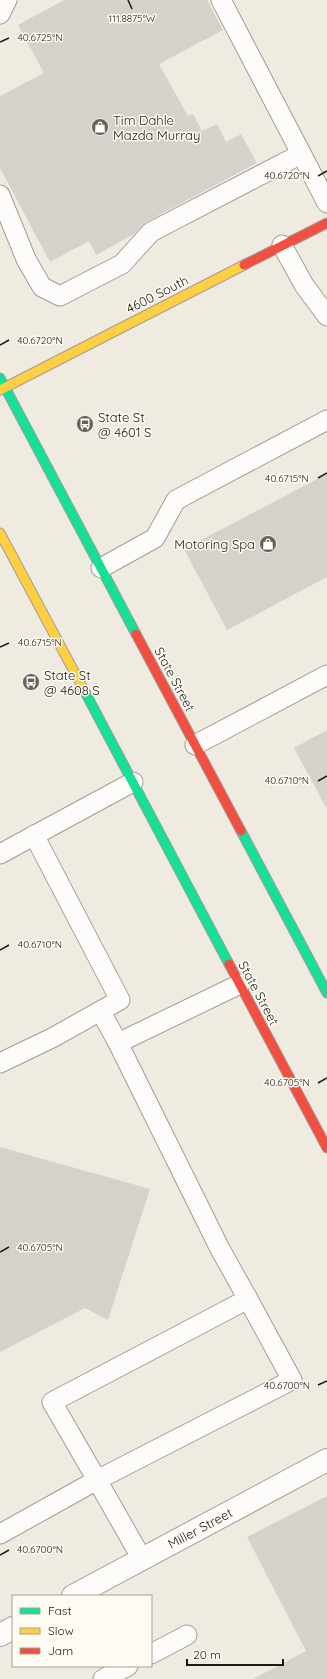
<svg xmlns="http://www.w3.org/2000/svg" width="327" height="1679" font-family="Quicksand,sans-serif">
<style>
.building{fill:#d6d2cb}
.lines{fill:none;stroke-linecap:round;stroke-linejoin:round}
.lane-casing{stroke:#a19e96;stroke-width:21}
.street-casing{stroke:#a19e96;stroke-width:24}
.fast-casing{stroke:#a19e96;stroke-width:11}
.slow-casing{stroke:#a19e96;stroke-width:11}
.jam-casing{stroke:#a19e96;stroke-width:11}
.lane{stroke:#fdfcfa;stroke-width:19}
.street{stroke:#fdfcfa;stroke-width:22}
.fast{stroke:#16e098;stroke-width:9}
.slow{stroke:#ffcf43;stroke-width:9}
.jam{stroke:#f24e42;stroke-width:9}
.ticks{fill:none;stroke:#1c1a13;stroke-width:1.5}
.labels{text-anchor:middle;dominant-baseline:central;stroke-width:3;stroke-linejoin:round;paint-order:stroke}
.poi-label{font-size:13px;fill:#1c1a13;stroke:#fefbf3;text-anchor:start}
.street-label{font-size:13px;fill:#1c1a13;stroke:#fefbf3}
.ticks-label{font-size:10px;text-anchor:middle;fill:#1c1a13;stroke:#fefbf3;stroke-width:3;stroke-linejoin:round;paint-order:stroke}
</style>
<rect width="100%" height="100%" fill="#efebe1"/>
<g class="building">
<path d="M64,0H207L223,30L159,64L188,116L193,114L202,131L217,124L226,142L241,134L257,163L146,222L134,234L96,255L89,241L50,262L0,168V96L44,73L18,25Z"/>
<path d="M327,474V577L227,630L184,549Z"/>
<path d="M327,730V809L294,748Z"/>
<path d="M0,1147L150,1189L108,1320L85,1308L0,1352Z"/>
<path d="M327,1496V1679H253L306,1651L247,1537Z"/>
</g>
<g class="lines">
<g class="lane-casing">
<g id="lane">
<path d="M221,0L327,203"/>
<path d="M0,14L7,0"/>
<path d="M0,195L26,259L42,287L60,296L122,264L151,232L301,154"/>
<path d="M282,245L304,285L327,316"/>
<path d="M101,568L155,538L176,500L327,420"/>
<path d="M195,745L327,675"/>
<path d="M0,854L133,782"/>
<path d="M101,1012L118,1043L240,984"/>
<path d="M118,1043L220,1249L248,1299L52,1402L97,1480L292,1380L248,1299"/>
<path d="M0,1063L52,1038L120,1000L34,835"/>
<path d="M0,1534L97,1480L142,1559"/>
<path d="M151,1654L187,1635"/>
<path d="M103,1679L128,1666"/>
</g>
</g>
<g class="street-casing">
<g id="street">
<path d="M73,1596L327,1460"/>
<path d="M0,1635L13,1628"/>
</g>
</g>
<g class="fast-casing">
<g id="fast">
<path d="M0,378L136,634"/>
<path d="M85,692L229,964"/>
<path d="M241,831L327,993"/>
</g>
</g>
<g class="slow-casing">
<g id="slow">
<path d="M0,390L244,265"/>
<path d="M0,533L85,692"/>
</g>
</g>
<g class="jam-casing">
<g id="jam">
<path d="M244,265L327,223"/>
<path d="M136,634L241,831"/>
<path d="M229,964L327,1148"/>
</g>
</g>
<use href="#lane" class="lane"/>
<use href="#street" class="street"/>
<use href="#fast" class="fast"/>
<use href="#slow" class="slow"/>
<use href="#jam" class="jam"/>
</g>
<path class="ticks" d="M128,0L132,9M0,42L9,38M318,176L327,171M0,345L9,340M318,478L327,473M0,647L9,643M318,781L327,776M0,950L9,945M318,1083L327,1078M0,1252L9,1247M318,1385L327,1381M0,1555L9,1550"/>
<defs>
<g id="shop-disc" transform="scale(0.9)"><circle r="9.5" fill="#66635b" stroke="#fefbf3"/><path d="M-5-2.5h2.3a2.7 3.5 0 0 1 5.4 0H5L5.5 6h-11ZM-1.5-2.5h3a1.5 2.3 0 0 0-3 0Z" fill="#fff"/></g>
<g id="bus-disc" transform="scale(0.9)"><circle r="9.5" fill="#66635b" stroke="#fefbf3"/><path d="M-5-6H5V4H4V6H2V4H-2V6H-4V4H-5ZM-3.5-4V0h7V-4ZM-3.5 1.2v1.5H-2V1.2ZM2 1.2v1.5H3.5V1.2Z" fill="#fff"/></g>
</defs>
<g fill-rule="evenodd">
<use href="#shop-disc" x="100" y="127"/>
<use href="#bus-disc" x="85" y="424"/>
<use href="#shop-disc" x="268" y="544"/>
<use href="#bus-disc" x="31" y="682"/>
</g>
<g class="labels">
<g class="poi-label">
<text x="113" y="120">Tim Dahle<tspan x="113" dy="15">Mazda Murray</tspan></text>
<text x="98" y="417">State St<tspan x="98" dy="15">@ 4601 S</tspan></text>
<text x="255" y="544" text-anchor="end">Motoring Spa</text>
<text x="44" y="675">State St<tspan x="44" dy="15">@ 4608 S</tspan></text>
</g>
<g class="street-label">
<text transform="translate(157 294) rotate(-27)">4600 South</text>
<text transform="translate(175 679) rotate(62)">State Street</text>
<text transform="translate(259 993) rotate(62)">State Street</text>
<text transform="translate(200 1528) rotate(-28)">Miller Street</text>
</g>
</g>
<g class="ticks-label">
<text x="132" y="22">111.8875°W</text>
<text x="40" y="41">40.6725°N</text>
<text x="287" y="179">40.6720°N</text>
<text x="40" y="344">40.6720°N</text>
<text x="287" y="482">40.6715°N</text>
<text x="40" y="646">40.6715°N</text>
<text x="287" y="784">40.6710°N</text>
<text x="40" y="948">40.6710°N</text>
<text x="287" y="1086">40.6705°N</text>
<text x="40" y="1251">40.6705°N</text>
<text x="287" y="1389">40.6700°N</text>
<text x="40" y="1553">40.6700°N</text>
</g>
<rect x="12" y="1595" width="140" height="72" fill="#fefbf3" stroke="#a4a199"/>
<rect x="20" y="1608" width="20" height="6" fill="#16e098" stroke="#a4a199"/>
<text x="48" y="1615" font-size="12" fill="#1c1a13">Fast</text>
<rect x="20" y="1628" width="20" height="6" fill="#ffcf43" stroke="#a4a199"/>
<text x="48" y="1635" font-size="12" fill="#1c1a13">Slow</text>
<rect x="20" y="1648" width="20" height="6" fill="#f24e42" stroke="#a4a199"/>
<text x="48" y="1655" font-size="12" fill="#1c1a13">Jam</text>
<path d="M187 1659v6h96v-6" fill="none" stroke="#1c1a13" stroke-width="2"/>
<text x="193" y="1659" font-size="12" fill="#1c1a13" stroke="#fefbf3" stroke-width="3" paint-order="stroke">20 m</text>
</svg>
